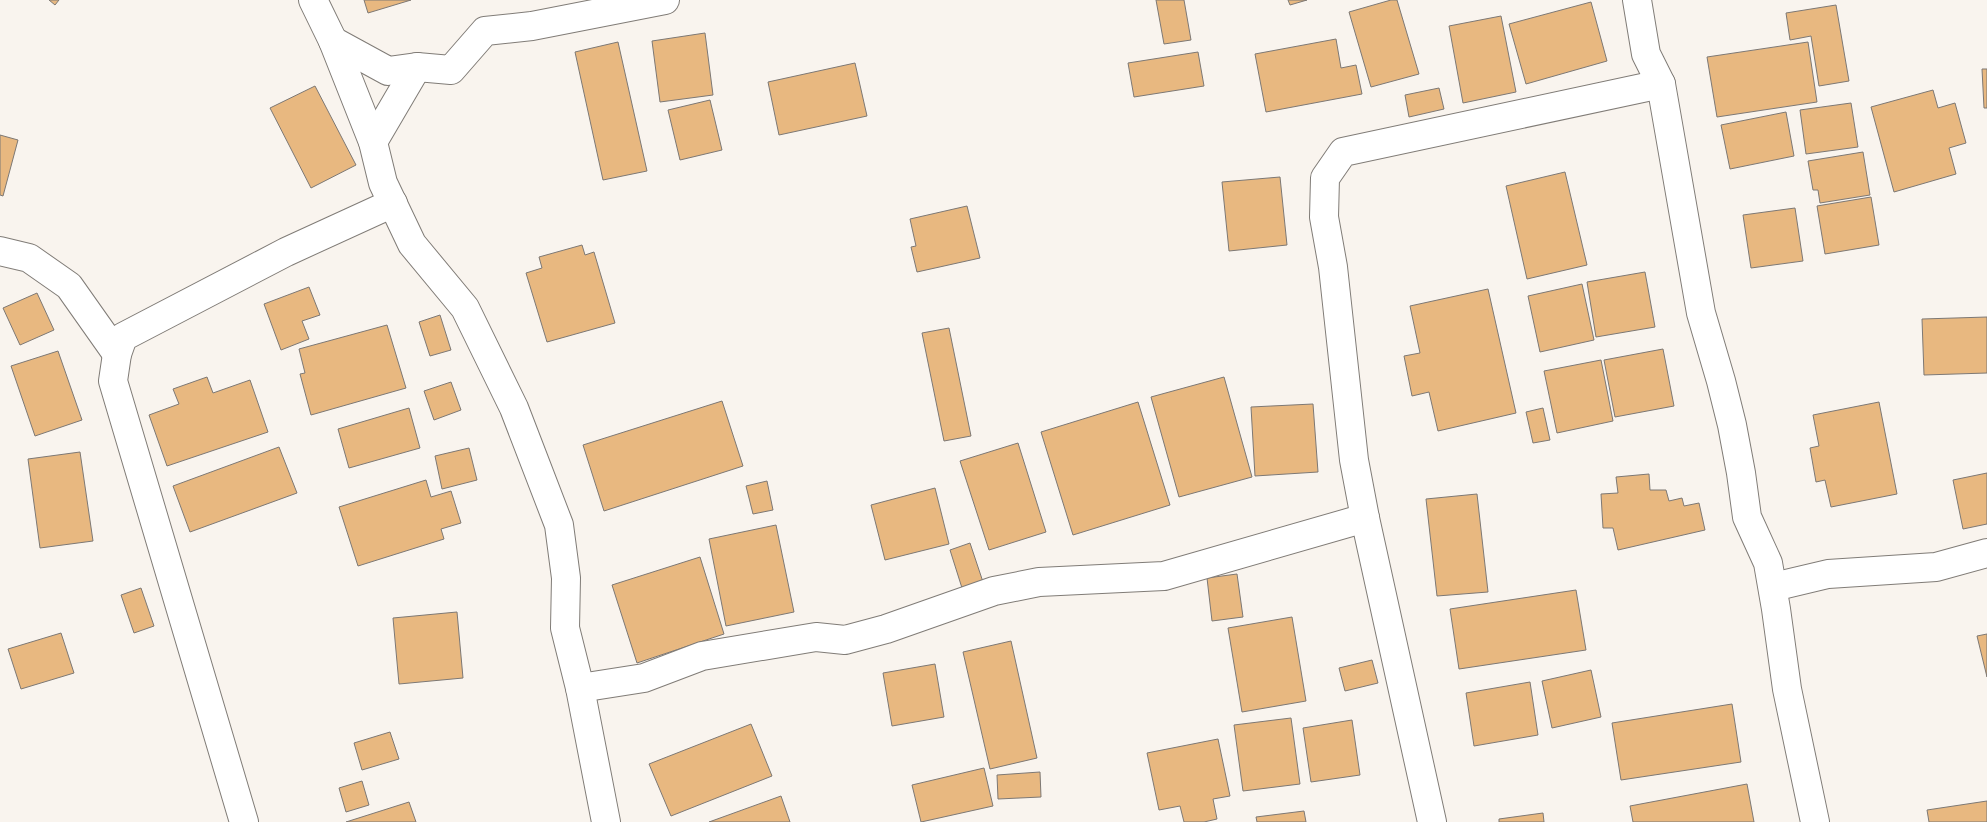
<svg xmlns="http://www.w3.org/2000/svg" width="1987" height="822" font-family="'Golos Text',sans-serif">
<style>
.building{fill:#e8b880;stroke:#7d7874}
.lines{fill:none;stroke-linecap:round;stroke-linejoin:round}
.street-casing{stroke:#807c77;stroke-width:30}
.street{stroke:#fff;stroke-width:28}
</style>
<rect width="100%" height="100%" fill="#f9f4ee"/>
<g class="building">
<path d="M49,0H59L55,5Z"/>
<path d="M364,0H411L368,13Z"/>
<path d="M1156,0H1184L1191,40L1164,44Z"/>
<path d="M1288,0H1307L1290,5Z"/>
<path d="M1391,0H1397L1419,74L1371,87L1349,12Z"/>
<path d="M1591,2L1607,61L1526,84L1509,24Z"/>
<path d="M1836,5L1849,81L1819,86L1811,36L1790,40L1786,13Z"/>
<path d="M1501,16L1516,92L1463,103L1449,26Z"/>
<path d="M705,33L713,95L660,102L652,41Z"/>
<path d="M1336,39L1341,68L1356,65L1362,94L1266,112L1255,54Z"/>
<path d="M618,42L647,171L603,180L575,52Z"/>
<path d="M1808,42L1817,102L1717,117L1707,57Z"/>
<path d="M1198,52L1204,86L1134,97L1128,63Z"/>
<path d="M855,63L867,116L779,135L768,82Z"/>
<path d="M1982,69H1987V108H1984Z"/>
<path d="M315,86L356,165L311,188L270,108Z"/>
<path d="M1439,88L1444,109L1409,117L1405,95Z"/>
<path d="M1933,90L1938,108L1955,103L1966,143L1949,148L1956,174L1894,192L1871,107Z"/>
<path d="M710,100L722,150L680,160L668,110Z"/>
<path d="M1851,103L1858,147L1806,154L1800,110Z"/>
<path d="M1786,112L1794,156L1730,169L1721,125Z"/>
<path d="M0,135L18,140L3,196L0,195Z"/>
<path d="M1863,152L1870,195L1820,203L1818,190H1813L1808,161Z"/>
<path d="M1565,172L1587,265L1527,279L1506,186Z"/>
<path d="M1280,177L1287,245L1229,251L1222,182Z"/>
<path d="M1871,197L1879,245L1825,254L1817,206Z"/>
<path d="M967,206L980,258L917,272L911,247L916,246L910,219Z"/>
<path d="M1795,208L1803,261L1751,268L1743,215Z"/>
<path d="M582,245L585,255L594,252L615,323L547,342L526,273L542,268L539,257Z"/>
<path d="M1645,272L1655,327L1596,337L1587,282Z"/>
<path d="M1582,284L1594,340L1540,352L1528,296Z"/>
<path d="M309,287L320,315L302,321L309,339L281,350L264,304Z"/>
<path d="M1488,289L1516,413L1438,431L1429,392L1412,396L1404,356L1420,353L1410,306Z"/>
<path d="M37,293L54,330L20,345L3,308Z"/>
<path d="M440,315L451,350L430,356L419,322Z"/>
<path d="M1987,317V373L1924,375L1922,319Z"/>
<path d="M387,325L406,388L311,415L300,374L305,373L299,349Z"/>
<path d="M949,328L971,436L944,441L922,333Z"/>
<path d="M1663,349L1674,406L1615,417L1604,360Z"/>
<path d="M58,351L82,420L35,436L11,366Z"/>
<path d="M1601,360L1613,421L1557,433L1544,371Z"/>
<path d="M207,377L213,393L250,380L268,432L167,466L149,415L179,404L173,389Z"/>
<path d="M1224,377L1252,477L1179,497L1151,397Z"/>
<path d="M451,382L461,410L434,420L424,391Z"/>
<path d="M722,401L743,466L604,511L583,445Z"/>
<path d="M1138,402L1170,505L1073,535L1041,432Z"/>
<path d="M1879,402L1897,494L1831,507L1825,480L1816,482L1810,448L1819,446L1813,415Z"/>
<path d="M1313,404L1318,472L1255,476L1251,407Z"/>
<path d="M409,408L420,448L349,468L338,429Z"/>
<path d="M1543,408L1550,440L1533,443L1526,412Z"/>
<path d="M1018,443L1046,532L989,550L960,461Z"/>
<path d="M279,447L297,493L190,532L173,486Z"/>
<path d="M469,448L477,480L442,489L435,456Z"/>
<path d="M80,452L93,541L40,548L28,459Z"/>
<path d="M1987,473V524L1963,529L1953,480Z"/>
<path d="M1649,474L1650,490H1666L1669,501L1682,498L1684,506L1699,503L1705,530L1618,550L1613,528H1603L1601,494L1618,493L1616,477Z"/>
<path d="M426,480L431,497L451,491L461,523L441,529L444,539L358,566L339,507Z"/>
<path d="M767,481L773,510L753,514L746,486Z"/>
<path d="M935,488L949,544L885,560L871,505Z"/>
<path d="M1477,494L1488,592L1437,596L1426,499Z"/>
<path d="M776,525L794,612L726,626L709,539Z"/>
<path d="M970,543L983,582L962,588L950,550Z"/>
<path d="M700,557L724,634L637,663L612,585Z"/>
<path d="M1237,574L1243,617L1212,621L1207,578Z"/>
<path d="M141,588L154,626L134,633L121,595Z"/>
<path d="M1576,590L1586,650L1459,669L1450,609Z"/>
<path d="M457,612L463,678L399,684L393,618Z"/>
<path d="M1292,617L1306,701L1242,712L1228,628Z"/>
<path d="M61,633L74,673L21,689L8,649Z"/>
<path d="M1987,634V677L1977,636Z"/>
<path d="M1011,641L1037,758L990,769L963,652Z"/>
<path d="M1372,660L1378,683L1345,691L1339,668Z"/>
<path d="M935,664L944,717L892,726L883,673Z"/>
<path d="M1591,670L1601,717L1552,728L1542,681Z"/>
<path d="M1530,682L1538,735L1474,746L1466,693Z"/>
<path d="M1732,704L1741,762L1621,780L1612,723Z"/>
<path d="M1291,718L1300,784L1243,791L1234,725Z"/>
<path d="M1352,720L1360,775L1311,782L1303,728Z"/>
<path d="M751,724L772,776L671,816L649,764Z"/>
<path d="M390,732L399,759L362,770L354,743Z"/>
<path d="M1218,739L1230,796L1213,799L1217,819L1204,822H1184L1180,806L1159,810L1147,753Z"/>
<path d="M984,768L993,806L921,822L912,785Z"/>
<path d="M1040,772L1041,797L998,799L997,775Z"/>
<path d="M362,781L369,805L346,812L339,788Z"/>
<path d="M1747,784L1754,822H1633L1630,806Z"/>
<path d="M781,796L790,822H709Z"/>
<path d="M1987,801V822H1929L1927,810Z"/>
<path d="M409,802L416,822H346Z"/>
<path d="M1304,811L1306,822H1257L1256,817Z"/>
<path d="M1543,813L1544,822H1499V819Z"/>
</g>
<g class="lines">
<g class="street-casing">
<g id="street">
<path d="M313,0L333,41L373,142L383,183L412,244L465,308L514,408L559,525L566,578L565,628L580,688L606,822"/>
<path d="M1637,0L1646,54L1661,84L1701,313L1721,381L1732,425L1741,473L1747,517L1768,563L1776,609L1787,689L1815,822"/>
<path d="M333,41L388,71L417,67L451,70L485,31L532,26L665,0"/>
<path d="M373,142L417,67"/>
<path d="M0,251L29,258L69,286L117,354"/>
<path d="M1773,587L1828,574L1936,567L1987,553"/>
<path d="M580,688L644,678L702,656L816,637L845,640L886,629L994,591L1039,582L1164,576L1365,518"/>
<path d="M244,822L113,381L117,354L123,337L286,252L393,203"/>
<path d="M1432,822L1365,518L1354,460L1333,267L1324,217L1325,178L1343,152L1661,84"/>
</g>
</g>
<use href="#street" class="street"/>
</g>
</svg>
